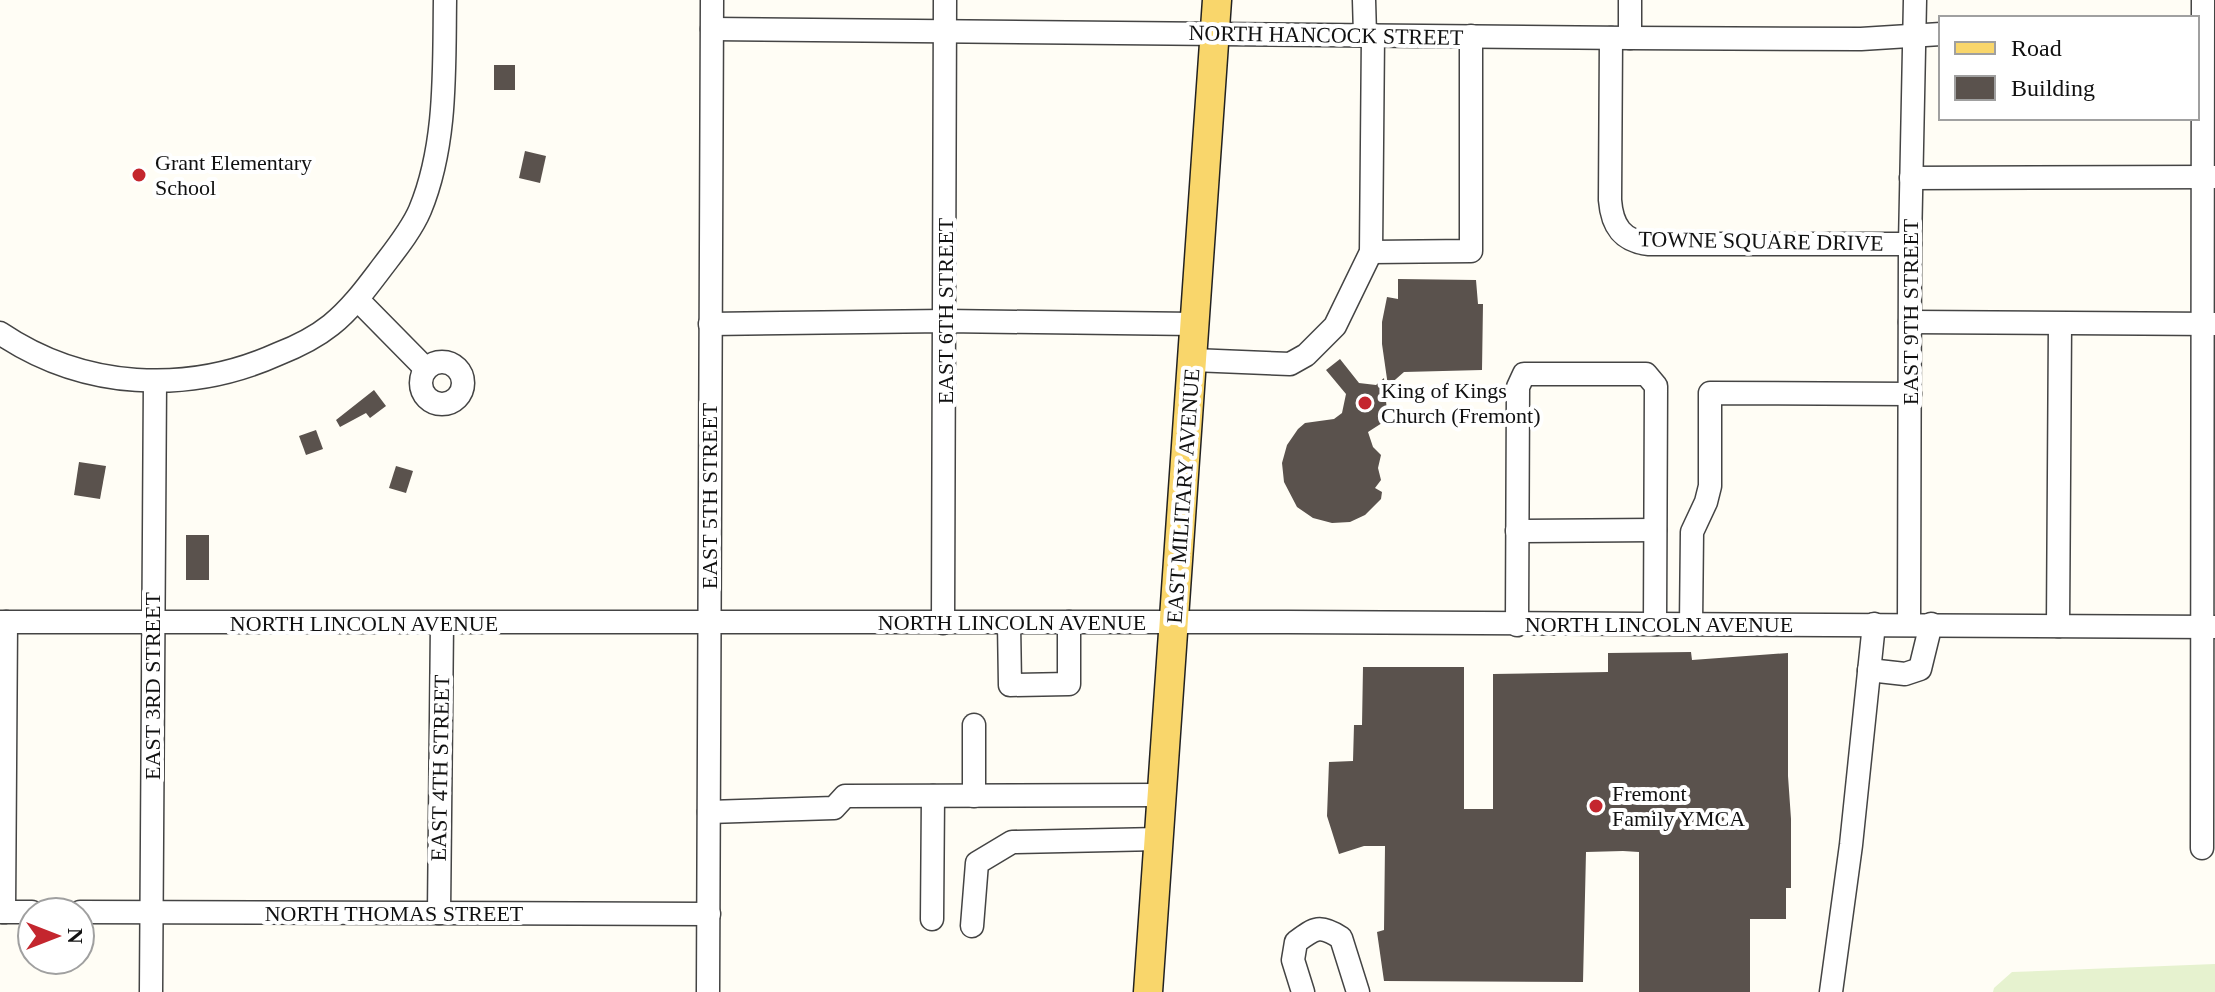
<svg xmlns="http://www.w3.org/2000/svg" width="2215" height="992" font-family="Georgia,serif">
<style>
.pitch{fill:#e6f2cf}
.building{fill:#5a524d}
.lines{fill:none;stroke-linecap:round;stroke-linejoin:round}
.minor-casing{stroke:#444;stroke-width:25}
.major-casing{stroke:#222;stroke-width:31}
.minor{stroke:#fff;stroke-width:22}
.major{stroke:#f9d66b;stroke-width:28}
.poi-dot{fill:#c4262e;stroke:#fff;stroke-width:3}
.labels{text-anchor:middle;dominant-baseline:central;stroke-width:8;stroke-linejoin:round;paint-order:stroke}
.street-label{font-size:22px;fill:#111;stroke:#fff}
.poi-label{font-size:22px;fill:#111;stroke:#fff;text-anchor:start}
</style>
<rect width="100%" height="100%" fill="#fffdf5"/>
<path class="pitch" d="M2215,964V992H1993L1994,988L2012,972Z"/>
<g class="building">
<rect x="494" y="65" width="21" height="25"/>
<path d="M525,151L546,156L540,183L519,178Z"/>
<path d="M1398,279L1476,280L1478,304H1483L1482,370L1404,372L1388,386L1382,344V322L1387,297L1398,299Z"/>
<path d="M1340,359L1359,383L1376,385L1384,378L1387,412L1382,423L1368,432L1373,447L1381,455L1378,468L1381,480L1375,488L1382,492L1381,499L1365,515L1350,522L1332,523L1313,518L1297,507L1284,482L1282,463L1287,445L1298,429L1305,423L1334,419L1342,413L1346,394L1326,370Z"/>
<path d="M374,390L386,406L370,418L366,413L340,427L336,420Z"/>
<path d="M316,430L323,449L306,455L299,436Z"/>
<path d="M79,462L106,466L100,499L74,495Z"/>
<path d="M396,466L413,471L406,493L389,488Z"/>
<rect x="186" y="535" width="23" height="45"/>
<path d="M1691,652L1692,660L1788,653V776L1791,819V888H1786V919H1750V992H1639V852L1623,851L1586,852L1583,982L1384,981L1377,932L1384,930L1385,846H1364L1339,854L1327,816L1329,762L1353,761L1354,725H1362L1363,667H1464V809H1493V674L1608,672V653Z"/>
</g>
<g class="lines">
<g class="minor-casing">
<g id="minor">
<path d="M1364,0L1365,35"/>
<path d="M1630,0V38"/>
<path d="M712,29L1630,38L1861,39L1941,34"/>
<path d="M1611,38L1610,200C1612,226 1622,241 1649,244H1910"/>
<path d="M1911,178L2215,177"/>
<path d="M1371,252L1471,251V36"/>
<path d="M358,300L426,369"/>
<path d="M1910,322L2215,324"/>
<path d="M710,324L945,321L1195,324"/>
<path d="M0,333C83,389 187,395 278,354C296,347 316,337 331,325C352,308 367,287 383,266C396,249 412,229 420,210C447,145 444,70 445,0"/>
<path d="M1193,360L1290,364L1306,355L1335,326L1371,252L1373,35"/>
<circle cx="442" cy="383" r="21"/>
<path d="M1517,531L1655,530"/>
<path d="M0,622H1288L2215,627"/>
<path d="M943,623L945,0"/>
<path d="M1009,623L1010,685L1069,684V622"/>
<path d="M1691,624L1692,532L1706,502L1710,486V393L1910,394"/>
<path d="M1909,624L1910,244L1915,0"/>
<path d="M1517,625L1518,387L1524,374H1646L1656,386L1655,624"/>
<path d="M2058,626L2060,324"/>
<path d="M1869,670L1905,674L1920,669L1931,624"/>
<path d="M974,796V725"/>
<path d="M709,812L834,808L845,796L1162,795"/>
<path d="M2202,848L2203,0"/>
<path d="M0,912H32"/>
<path d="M4,912L6,622"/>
<path d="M80,912L709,914"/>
<path d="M439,913L442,623"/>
<path d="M932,919L933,796"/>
<path d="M972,926L977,863L1012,842L1159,839"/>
<path d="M151,992L155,381"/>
<path d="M708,992L712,0"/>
<path d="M1303,992L1293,960L1296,942C1315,928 1320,924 1341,938L1358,992"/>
<path d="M1831,992L1851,845L1874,624"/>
</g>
</g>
<g class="major-casing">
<path id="major" d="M1148,992L1217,0"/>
</g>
<use href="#minor" class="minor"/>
<use href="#major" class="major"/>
</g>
<g class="poi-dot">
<circle cx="139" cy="175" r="8"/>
<circle cx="1365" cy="403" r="8"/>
<circle cx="1596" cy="806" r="8"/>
</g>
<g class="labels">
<g class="street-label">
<text transform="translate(1326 35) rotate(1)">NORTH HANCOCK STREET</text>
<text transform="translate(1761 241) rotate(1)">TOWNE SQUARE DRIVE</text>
<text transform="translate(945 311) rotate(-90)">EAST 6TH STREET</text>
<text transform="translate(1910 312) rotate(-90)">EAST 9TH STREET</text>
<text transform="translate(709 496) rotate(-90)">EAST 5TH STREET</text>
<text transform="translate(1183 496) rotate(-86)">EAST MILITARY AVENUE</text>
<text x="1012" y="622">NORTH LINCOLN AVENUE</text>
<text x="364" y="623">NORTH LINCOLN AVENUE</text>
<text x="1659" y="624">NORTH LINCOLN AVENUE</text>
<text transform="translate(152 686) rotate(-90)">EAST 3RD STREET</text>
<text transform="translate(440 768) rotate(-89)">EAST 4TH STREET</text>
<text x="394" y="913">NORTH THOMAS STREET</text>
</g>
<g class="poi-label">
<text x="155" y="162">Grant Elementary<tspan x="155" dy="25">School</tspan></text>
<text x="1381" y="390">King of Kings<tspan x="1381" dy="25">Church (Fremont)</tspan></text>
<text x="1612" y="793">Fremont<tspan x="1612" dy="25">Family YMCA</tspan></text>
</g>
</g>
<rect x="1939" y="16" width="260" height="104" fill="#ffffff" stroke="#a0a0a0" stroke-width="2"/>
<rect x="1955" y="42" width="40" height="12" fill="#f9d66b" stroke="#a0a0a0" stroke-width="2"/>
<text x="2011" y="56" font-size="24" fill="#111111">Road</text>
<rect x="1955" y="76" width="40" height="24" fill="#5a524d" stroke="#a0a0a0" stroke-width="2"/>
<text x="2011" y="96" font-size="24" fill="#111111">Building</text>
<g transform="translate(56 936) rotate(90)"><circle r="38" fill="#ffffff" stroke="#a0a0a0" stroke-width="2"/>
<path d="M0-6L14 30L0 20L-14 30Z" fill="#c4262e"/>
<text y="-12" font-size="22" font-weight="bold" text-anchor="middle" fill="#111111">N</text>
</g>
</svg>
